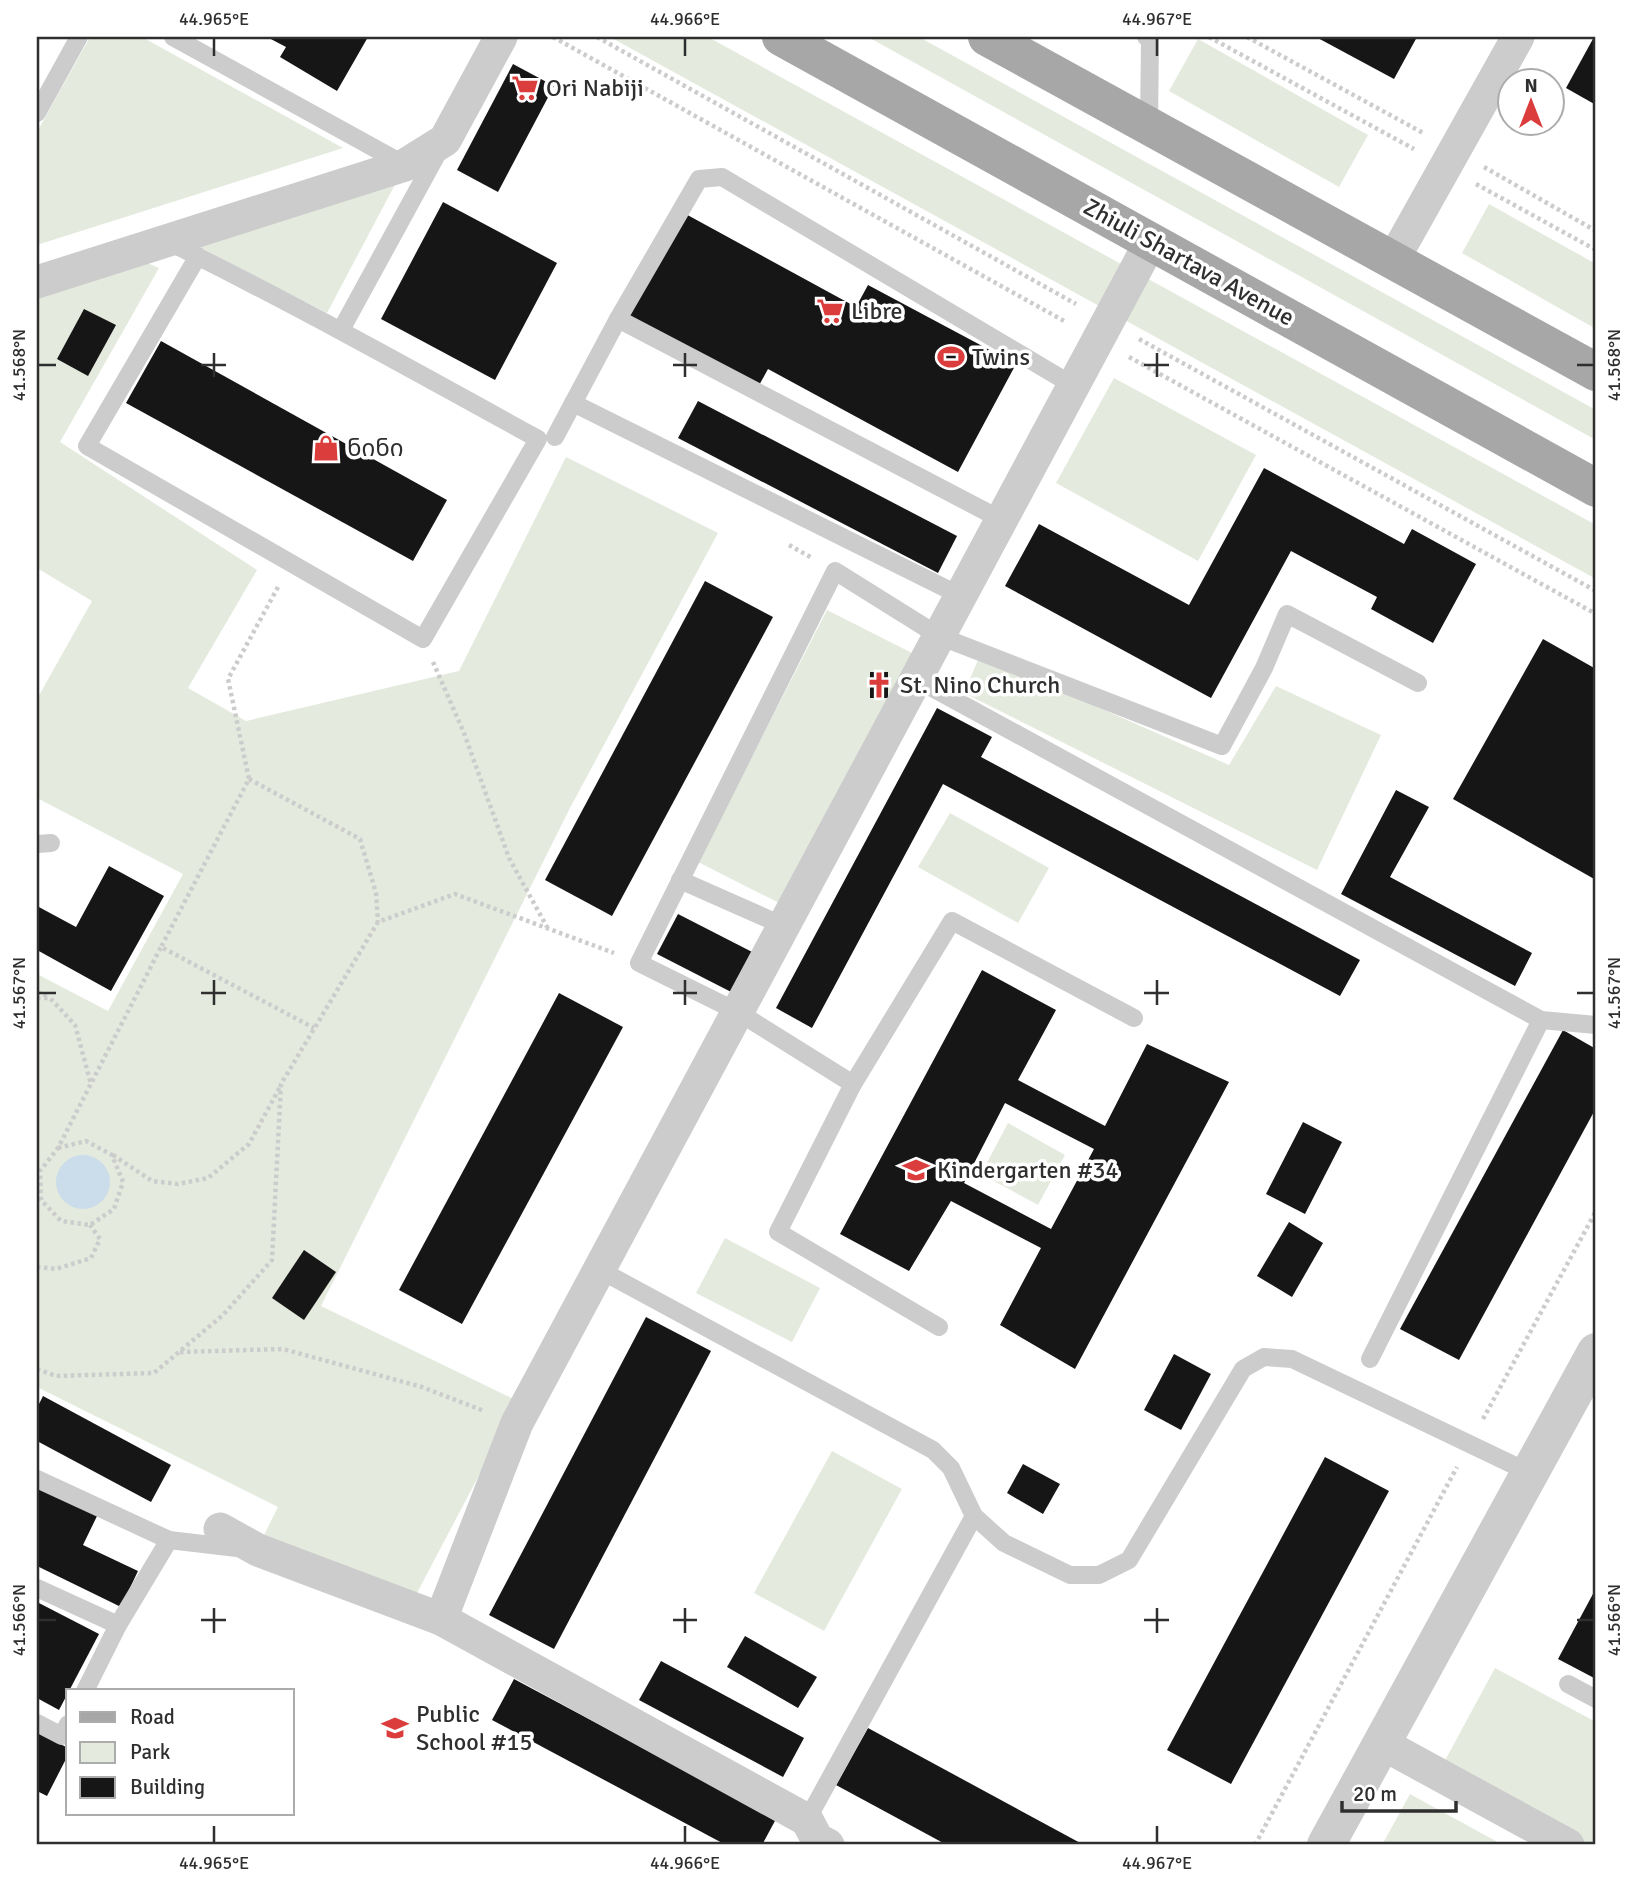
<svg xmlns="http://www.w3.org/2000/svg" width="1633" height="1882" font-family="Signika,'Noto Sans Georgian',sans-serif">
<style>
.green{fill:#e4ebde}
.water{fill:#cbdcea}
.building{fill:#161616;fill-rule:evenodd}
.lines{fill:none;stroke-linecap:round;stroke-linejoin:round}
.path{stroke:#ccc;stroke-width:4.5;stroke-dasharray:3.5 3.5;stroke-linecap:butt}
.service{stroke:#ccc;stroke-width:18}
.minor{stroke:#ccc;stroke-width:33}
.tertiary{stroke:#ccc;stroke-width:38}
.primary{stroke:#a7a7a7;stroke-width:38}
.ticks{fill:none;stroke:#2f2f2f;stroke-width:2.5}
.labels{text-anchor:middle;dominant-baseline:central;stroke-width:7;stroke-linejoin:round;paint-order:stroke}
.poi-label{font-size:24px;fill:#2f2f2f;stroke:#fff;text-anchor:start}
.street-label{font-size:24px;fill:#2f2f2f;stroke:#fff}
.neatline{fill:none;stroke:#2f2f2f;stroke-width:2.5}
.ticks-label{font-size:18px;text-anchor:middle;fill:#2f2f2f}
</style>
<rect width="100%" height="100%" fill="#fff"/>
<g class="green">
<path d="M90,37H142L343,148L37,245V132Z"/>
<path d="M610,37H708L1596,525V579Z"/>
<path d="M868,37H919L1596,410V440Z"/>
<path d="M1198,39L1368,135L1339,187L1169,91Z"/>
<path d="M398,179L327,313L194,244Z"/>
<path d="M1489,204L1596,264V329L1462,253Z"/>
<path d="M131,256L159,268L60,442L257,570L188,688L246,721L459,671L566,457L718,533L570,808L321,1306L518,1401L406,1614L262,1539L278,1507L39,1388L37,1391V974L108,1011L183,874L37,798V699L92,601L37,568V289Z"/>
<path d="M1114,378L1256,455L1198,561L1056,483Z"/>
<path d="M827,610L914,654L785,906L698,862Z"/>
<path d="M980,655L1229,765L1276,686L1381,735L1317,870L964,693Z"/>
<path d="M950,813L1049,868L1018,923L918,867Z"/>
<path d="M1008,1123L1065,1155L1038,1205L981,1174Z"/>
<path d="M725,1238L820,1288L792,1342L696,1293Z"/>
<path d="M832,1451L902,1489L824,1631L754,1593Z"/>
<path d="M1495,1668L1596,1722V1845H1590L1442,1766Z"/>
<path d="M1410,1794L1503,1845H1382Z"/>
</g>
<circle class="water" cx="83" cy="1182" r="27"/>
<g class="building">
<path d="M267,37H368L337,91L280,57L286,47Z"/>
<path d="M1316,37H1417L1394,79Z"/>
<path d="M1594,37H1596V105L1566,88Z"/>
<path d="M513,64L554,86L498,192L457,170Z"/>
<path d="M443,202L557,263L495,380L381,319Z"/>
<path d="M682,212L856,307L868,285L1016,364L958,472L768,369L757,389L625,317Z"/>
<path d="M84,309L116,325L88,376L57,359Z"/>
<path d="M161,341L447,500L413,561L126,403Z"/>
<path d="M698,401L957,536L938,573L678,438Z"/>
<path d="M1264,468L1404,544L1412,529L1476,564L1433,643L1371,609L1377,597L1291,551L1211,698L1005,586L1039,524L1189,605Z"/>
<path d="M705,581L773,617L612,916L545,880Z"/>
<path d="M1543,639L1596,669V880L1453,799Z"/>
<rect x="870" y="672" width="18" height="26"/>
<path d="M937,708L992,737L981,757L1360,960L1340,996L943,784L812,1028L776,1008Z"/>
<path d="M1396,790L1429,807L1390,877L1532,953L1515,986L1341,894Z"/>
<path d="M109,866L164,896L111,991L37,950V906L76,927Z"/>
<path d="M678,914L758,955L737,995L657,954Z"/>
<path d="M982,970L1056,1010L1018,1080L1105,1126L1147,1044L1229,1082L1075,1369L1000,1325L1041,1248L951,1201L909,1271L840,1234ZM1005,1103L1094,1149L1051,1229L964,1183Z"/>
<path d="M559,993L623,1027L462,1324L399,1290Z"/>
<path d="M1563,1030L1596,1049V1108L1459,1360L1400,1329Z"/>
<path d="M1303,1122L1342,1142L1305,1214L1266,1194Z"/>
<path d="M1289,1222L1323,1243L1292,1297L1257,1276Z"/>
<path d="M304,1250L336,1272L304,1320L272,1298Z"/>
<path d="M646,1317L711,1351L554,1649L489,1615Z"/>
<path d="M1174,1354L1211,1374L1181,1430L1144,1410Z"/>
<path d="M43,1396L171,1465L151,1502L37,1441V1408Z"/>
<path d="M1325,1457L1389,1491L1231,1784L1167,1750Z"/>
<path d="M1023,1464L1060,1484L1043,1514L1007,1493Z"/>
<path d="M37,1485L98,1514L83,1545L138,1571L121,1607L37,1566Z"/>
<path d="M1594,1592L1596,1593V1679L1558,1659Z"/>
<path d="M37,1602L99,1634L59,1710L37,1698Z"/>
<path d="M745,1636L817,1677L798,1708L727,1667Z"/>
<path d="M661,1661L804,1738L783,1777L639,1700Z"/>
<path d="M514,1679L776,1819L762,1845H726L492,1720Z"/>
<path d="M868,1728L1084,1845H947L836,1785Z"/>
<path d="M37,1732L68,1748V1755L47,1796L37,1791Z"/>
</g>
<g class="lines">
<g class="path">
<path d="M553,37L1066,322"/>
<path d="M597,37L1076,304"/>
<path d="M1209,37L1414,149"/>
<path d="M1247,37L1425,134"/>
<path d="M1484,167L1596,231"/>
<path d="M1476,184L1596,250"/>
<path d="M1139,339L1596,591"/>
<path d="M1129,357L1596,614"/>
<path d="M789,545L812,558"/>
<path d="M278,587L228,679L249,779L161,947L314,1028"/>
<path d="M433,662L464,733L509,858L547,927"/>
<path d="M249,779L360,839L376,893L378,922"/>
<path d="M37,992L49,997"/>
<path d="M37,998H50L75,1025L91,1084"/>
<path d="M58,1148L86,1141L112,1155L123,1182L114,1209L90,1225L61,1221L41,1200L40,1171L58,1148L161,947"/>
<path d="M113,1155L152,1181L178,1184L208,1178L249,1144L280,1087"/>
<path d="M37,1267L56,1269L91,1258L100,1239L90,1225"/>
<path d="M180,1352L283,1349L422,1387L484,1411"/>
<path d="M37,1369L56,1376L154,1373L223,1315L272,1260L281,1084L378,922L455,894L614,953"/>
<path d="M1483,1419L1596,1211"/>
<path d="M1255,1845L1457,1467"/>
</g>
<g class="service">
<path d="M173,37L405,165"/>
<path d="M1146,37L1150,39L1149,126"/>
<path d="M37,113L79,37"/>
<path d="M167,241C292,303 415,371 538,439L423,639L87,446L198,256"/>
<path d="M618,319L1002,520"/>
<path d="M341,330L440,149"/>
<path d="M573,403L961,596"/>
<path d="M555,437L618,319L699,179L722,177L1074,386"/>
<path d="M916,679L1541,1020L1596,1025"/>
<path d="M37,844L51,843"/>
<path d="M680,880L784,926"/>
<path d="M853,1084L738,1012L639,963L835,571L939,636L1222,746L1264,668L1287,614L1418,683"/>
<path d="M600,1270L933,1450L951,1468L974,1516L1004,1543L1070,1575H1099L1129,1560L1243,1369L1264,1357L1292,1359L1530,1473"/>
<path d="M939,1327L778,1232L853,1084L952,921L1134,1018"/>
<path d="M1370,1359L1541,1020"/>
<path d="M37,1479L169,1540"/>
<path d="M37,1588L118,1625"/>
<path d="M1568,1684L1596,1699"/>
<path d="M85,1691L118,1625L169,1540L237,1548"/>
<path d="M37,1723L62,1736L68,1724"/>
<path d="M807,1820L974,1516"/>
</g>
<g class="minor">
<path d="M1393,260L1518,37"/>
<path d="M37,282L405,165L445,140L501,37"/>
<path d="M220,1529L258,1550L441,1619L807,1820L817,1839L828,1845"/>
<path d="M441,1619L517,1423L1151,241"/>
<path d="M1381,1743L1568,1845"/>
</g>
<path class="tertiary" d="M1326,1845L1596,1352"/>
<g class="primary">
<path d="M781,37L1596,488"/>
<path d="M987,37L1596,372"/>
</g>
</g>
<path class="ticks" d="M214,38V56M685,38V56M1157,38V56M214,353V377M685,353V377M1157,353V377M38,365H56M201,365H226M673,365H697M1144,365H1169M1577,365H1594M214,980V1005M685,980V1005M1157,980V1005M38,993H56M201,993H226M673,993H697M1144,993H1169M1577,993H1594M214,1608V1633M685,1608V1633M1157,1608V1633M38,1620H56M201,1620H226M673,1620H697M1144,1620H1169M1577,1620H1594M214,1826V1843M685,1826V1843M1157,1826V1843"/>
<defs>
<g id="supermarket-bare" transform="scale(2.1)"><path d="M-6-5.5h2.5l.6 2H6L4.5 2H-2.5L-4.4-4H-6ZM-1.5 3.2a1.3 1.3 0 1 0 .1 0ZM3 3.2a1.3 1.3 0 1 0 .1 0Z" fill="#db3d3c" stroke="#fff" stroke-width="2.5" paint-order="stroke"/></g>
<g id="stadium-bare" transform="scale(2.1)"><path d="M0-5a6.5 5 0 1 0 0 10a6.5 5 0 1 0 0-10ZM-3.5-1.8h7v3.6h-7Z" fill="#db3d3c" stroke="#fff" stroke-width="2.5" paint-order="stroke"/></g>
<g id="shop-bare" transform="scale(2.1)"><path d="M-5-2.5h2.3a2.7 3.5 0 0 1 5.4 0H5L5.5 6h-11ZM-1.5-2.5h3a1.5 2.3 0 0 0-3 0Z" fill="#db3d3c" stroke="#fff" stroke-width="2.5" paint-order="stroke"/></g>
<g id="church-bare" transform="scale(2.1)"><path d="M-1.2-6h2.4v3.5h3.3v2.4h-3.3V6h-2.4V-.1h-3.3v-2.4h3.3Z" fill="#db3d3c" stroke="#fff" stroke-width="2.5" paint-order="stroke"/></g>
<g id="school-bare" transform="scale(2.1)"><path d="M0-5L7-2L0 1L-7-2ZM-4 1L0 2.5L4 1V4Q0 6-4 4Z" fill="#db3d3c" stroke="#fff" stroke-width="2.5" paint-order="stroke"/></g>
</defs>
<g fill-rule="evenodd">
<use href="#supermarket-bare" x="525" y="88"/>
<use href="#supermarket-bare" x="830" y="311"/>
<use href="#stadium-bare" x="951" y="357"/>
<use href="#shop-bare" x="326" y="448"/>
<use href="#church-bare" x="879" y="685"/>
<use href="#school-bare" x="916" y="1170"/>
<use href="#school-bare" x="395" y="1728"/>
</g>
<g class="labels">
<g class="poi-label">
<text x="546" y="88">Ori Nabiji</text>
<text x="851" y="311">Libre</text>
<text x="972" y="357">Twins</text>
<text x="347" y="448">ნინი</text>
<text x="900" y="685">St. Nino Church</text>
<text x="937" y="1170">Kindergarten #34</text>
<text x="416" y="1714">Public<tspan x="416" dy="28">School #15</tspan></text>
</g>
<g class="street-label">
<text transform="translate(1189 262) rotate(29)">Zhiuli Shartava Avenue</text>
</g>
</g>
<rect width="1633" height="1882" fill="none" stroke="#ffffff" stroke-width="77"/>
<rect x="66" y="1689" width="228" height="126" fill="#ffffff" stroke="#acacac" stroke-width="2"/>
<rect x="80" y="1712" width="35" height="10" fill="#a7a7a7" stroke="#acacac" stroke-width="2"/>
<text x="130" y="1724" font-size="21" fill="#2f2f2f">Road</text>
<rect x="80" y="1742" width="35" height="21" fill="#e4ebde" stroke="#acacac" stroke-width="2"/>
<text x="130" y="1759" font-size="21" fill="#2f2f2f">Park</text>
<rect x="80" y="1777" width="35" height="21" fill="#161616" stroke="#acacac" stroke-width="2"/>
<text x="130" y="1794" font-size="21" fill="#2f2f2f">Building</text>
<g transform="translate(1531 102)"><circle r="33" fill="#ffffff" stroke="#acacac" stroke-width="2"/>
<path d="M0-5L12 26L0 18L-12 26Z" fill="#db3d3c"/>
<text y="-10" font-size="19" font-weight="bold" text-anchor="middle" fill="#2f2f2f">N</text>
</g>
<path d="M1342 1801v10h114v-10" fill="none" stroke="#2f2f2f" stroke-width="3.5"/>
<text x="1353" y="1801" font-size="21" fill="#2f2f2f" stroke="#ffffff" stroke-width="5" paint-order="stroke">20 m</text>
<rect x="38" y="38" width="1556" height="1805" class="neatline"/>
<g class="ticks-label">
<text x="214" y="25">44.965°E</text>
<text x="685" y="25">44.966°E</text>
<text x="1157" y="25">44.967°E</text>
<text transform="translate(19 365) rotate(-90)" y="6">41.568°N</text>
<text transform="translate(1614 365) rotate(-90)" y="6">41.568°N</text>
<text transform="translate(19 993) rotate(-90)" y="6">41.567°N</text>
<text transform="translate(1614 993) rotate(-90)" y="6">41.567°N</text>
<text transform="translate(19 1620) rotate(-90)" y="6">41.566°N</text>
<text transform="translate(1614 1620) rotate(-90)" y="6">41.566°N</text>
<text x="214" y="1869">44.965°E</text>
<text x="685" y="1869">44.966°E</text>
<text x="1157" y="1869">44.967°E</text>
</g>
</svg>
